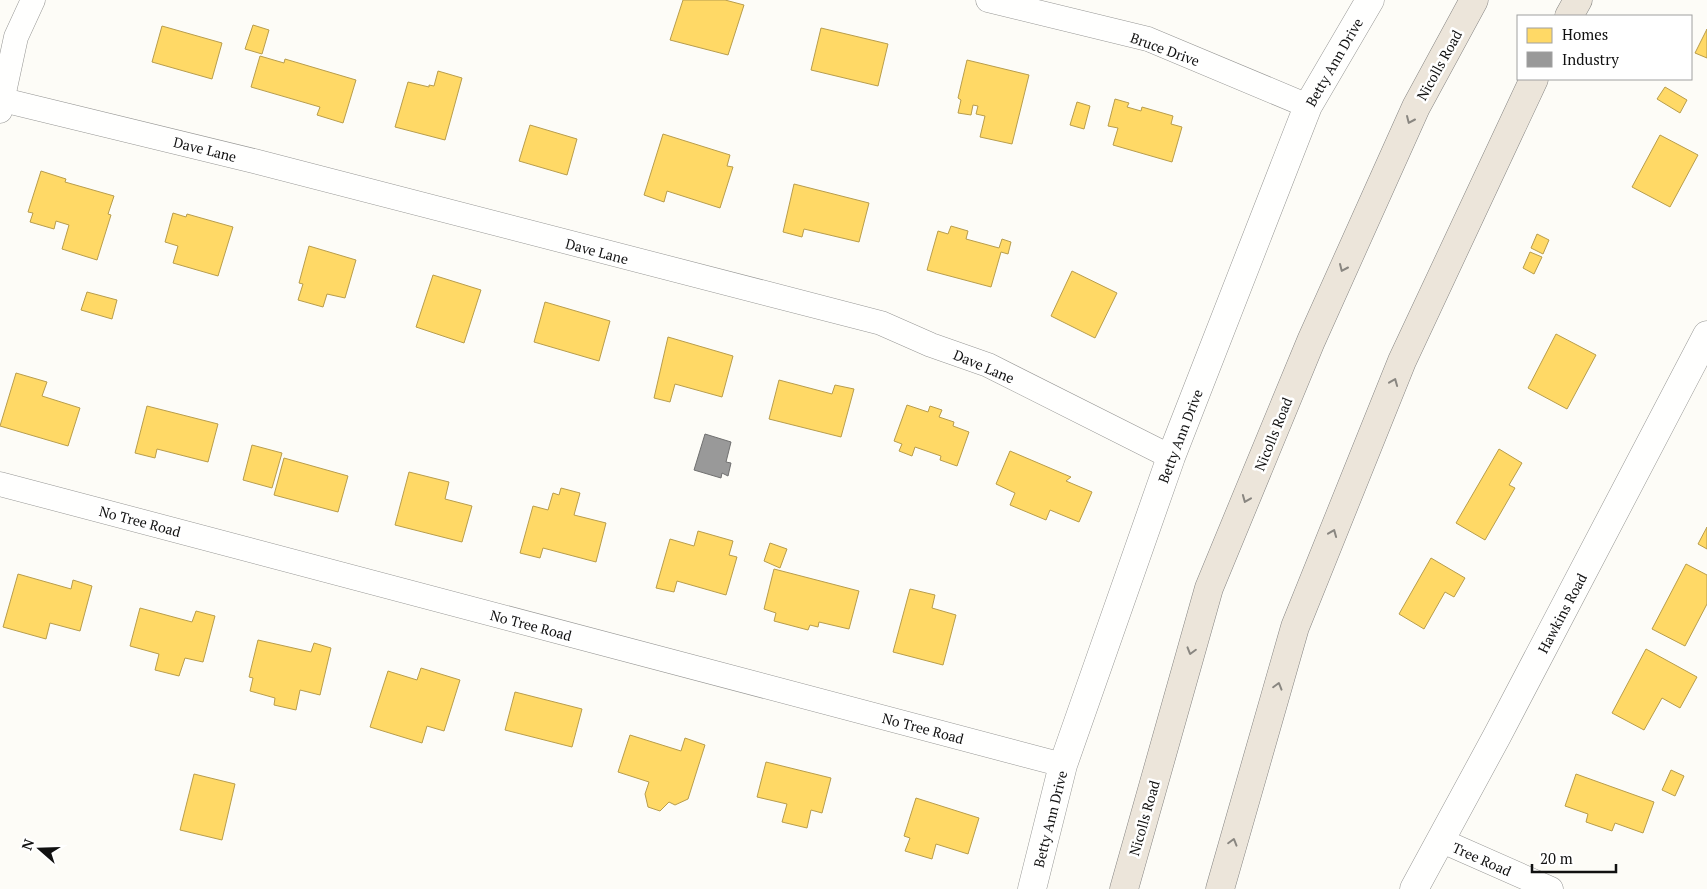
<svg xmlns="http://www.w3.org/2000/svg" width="1707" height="889" font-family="'PT Serif',serif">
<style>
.homes{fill:#ffd966;stroke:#b89d4c}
.industry{fill:#999;stroke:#707070}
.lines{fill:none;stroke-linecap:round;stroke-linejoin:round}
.minor-casing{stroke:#979795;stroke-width:25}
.tertiary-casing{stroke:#979795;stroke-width:29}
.trunk-casing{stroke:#858482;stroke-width:29}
.minor{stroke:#fffffe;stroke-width:24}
.tertiary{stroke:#fffffe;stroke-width:28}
.trunk{stroke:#ece5da;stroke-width:28}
.oneway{stroke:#898680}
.labels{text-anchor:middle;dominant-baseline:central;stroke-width:5;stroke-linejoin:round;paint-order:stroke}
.street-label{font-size:14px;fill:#111;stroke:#fff}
</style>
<rect width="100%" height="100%" fill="#fdfcf7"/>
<g class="homes">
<path d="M683,0H725L744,5L728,55L670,40Z"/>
<path d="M253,25L269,30L262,54L245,49Z"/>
<path d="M162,26L222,43L212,79L152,62Z"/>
<path d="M821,28L888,44L878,86L811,70Z"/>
<path d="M1707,29V58L1695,53Z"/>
<path d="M260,56L284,63L285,59L356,80L343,123L317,115L320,107L251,87Z"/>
<path d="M967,60L1029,75L1012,144L980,137L985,116L976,114L978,106L973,105L971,115L958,113L961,100L958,98Z"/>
<path d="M438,71L462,78L445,140L395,127L408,82L429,87V85L434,86Z"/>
<path d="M1665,87L1687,100L1680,113L1657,99Z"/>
<path d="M1115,99L1129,103L1127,107L1141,111L1142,107L1173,116L1171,124L1182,127L1172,162L1113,145L1118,128L1108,126Z"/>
<path d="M1077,102L1090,106L1084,129L1070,125Z"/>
<path d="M530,125L577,139L567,175L519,161Z"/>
<path d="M663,134L730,155L727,166L733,167L720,208L667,191L664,202L644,195Z"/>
<path d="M1660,135L1698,155L1670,207L1632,187Z"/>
<path d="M41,171L66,179L65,182L114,196L108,214L111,215L97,260L62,249L69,225L56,221L54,229L30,222L33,213L28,212Z"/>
<path d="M794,184L869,203L859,242L804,229L802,237L783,232Z"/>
<path d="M173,213L186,217L187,214L233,227L218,276L173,263L178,246L165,242Z"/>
<path d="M951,226L968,231L966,239L999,248L1002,239L1011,242L1008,254L1001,252L991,287L927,270L938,231L948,234Z"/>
<path d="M1537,234L1549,240L1543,254L1531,248Z"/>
<path d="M309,246L356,260L345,298L327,294L323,307L298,300L303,284L299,283Z"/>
<path d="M1530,252L1542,257L1534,274L1523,268Z"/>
<path d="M1072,271L1117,293L1095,338L1051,316Z"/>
<path d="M433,275L481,290L464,343L416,327Z"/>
<path d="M87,292L117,300L112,319L81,310Z"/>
<path d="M545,302L610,321L599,361L534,342Z"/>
<path d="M1556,334L1596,355L1567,409L1528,388Z"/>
<path d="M668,337L733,356L722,397L675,384L670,402L654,398Z"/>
<path d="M16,373L47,382L42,396L80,408L68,446L0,426Z"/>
<path d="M779,380L832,394L835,385L854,389L841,437L769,419Z"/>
<path d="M907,405L928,412L930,406L942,410L939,417L954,422L953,426L969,432L957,466L940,460L941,456L915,447L912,456L899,451L902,444L894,441Z"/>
<path d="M147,406L218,424L208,462L157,449L155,458L135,453Z"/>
<path d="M252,445L282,453L272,488L243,480Z"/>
<path d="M1499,449L1522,463L1509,485L1515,488L1485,540L1456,523Z"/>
<path d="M1010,451L1071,477L1066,481L1092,492L1079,522L1050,510L1046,520L1010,505L1015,493L996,484Z"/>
<path d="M284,458L348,476L338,512L274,495Z"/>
<path d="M409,472L449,482L445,499L472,506L462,542L395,525Z"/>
<path d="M561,488L580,493L574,515L606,523L596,562L543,548L540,558L520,553L533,506L548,510L553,493L559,495Z"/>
<path d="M1707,527V549L1698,544Z"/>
<path d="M698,531L733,541L729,555L737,557L726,595L677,581L674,592L656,588L670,539L694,546Z"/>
<path d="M770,543L787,549L780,568L764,561Z"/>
<path d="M1431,558L1465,578L1454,597L1445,592L1424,629L1399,614Z"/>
<path d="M1686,564L1707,575V604L1685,646L1652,629Z"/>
<path d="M774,569L859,591L849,629L819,622L818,627L810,625L808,630L774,621L776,613L764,609Z"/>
<path d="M18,574L71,589L73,580L92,586L80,631L50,623L46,639L3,627Z"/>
<path d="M910,589L935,595L932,608L956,615L943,665L893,652Z"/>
<path d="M140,608L192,622L196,611L215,616L203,662L185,658L179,676L155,670L159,654L130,646Z"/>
<path d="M258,640L311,652L314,643L331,648L320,695L300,690L296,710L274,705L275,698L250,691L253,678L249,677Z"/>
<path d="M1646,649L1697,677L1680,708L1662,698L1644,730L1612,713Z"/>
<path d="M421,668L460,680L444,731L427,726L422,743L370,727L388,671L417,680Z"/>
<path d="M515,692L582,709L572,747L505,730Z"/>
<path d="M630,735L681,751L685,738L705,745L688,799L675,805L669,802L660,811L648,807L645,794L649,782L618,772Z"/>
<path d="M766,762L831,778L822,813L811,810L807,828L782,822L787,804L757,797Z"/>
<path d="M1671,770L1684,776L1675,796L1662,790Z"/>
<path d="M194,774L235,784L222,840L180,830Z"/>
<path d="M1576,774L1654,802L1643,833L1615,823L1612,831L1586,822L1588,814L1565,806Z"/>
<path d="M916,798L979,818L968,854L936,844L932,859L905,851L910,838L904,836Z"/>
</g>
<path class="industry" d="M705,434L731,442L726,462L731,463L728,476L722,473L721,478L694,470Z"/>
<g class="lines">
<g class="minor-casing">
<g id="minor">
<path d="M988,0L1148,39L1308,106"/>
<path d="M3,100L254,161L881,323L931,345L988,365L1171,457"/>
<path d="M0,111L16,37L33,0"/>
<path d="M0,484L1063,765"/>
<path d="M1440,840L1551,889"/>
</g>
</g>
<g class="tertiary-casing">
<g id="tertiary">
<path d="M1032,889L1063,765L1171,457L1308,106L1370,0"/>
<path d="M1414,889L1497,736L1707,335"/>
</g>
</g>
<g class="trunk-casing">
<g id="trunk">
<path d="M1569,16L1578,0"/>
<path d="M1124,889L1209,588L1311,341L1416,107L1474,0"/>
<path d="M1220,889L1295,627L1402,361L1534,79"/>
</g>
</g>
<use href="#minor" class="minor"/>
<use href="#tertiary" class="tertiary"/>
<use href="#trunk" class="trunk"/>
</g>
<defs><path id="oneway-chevron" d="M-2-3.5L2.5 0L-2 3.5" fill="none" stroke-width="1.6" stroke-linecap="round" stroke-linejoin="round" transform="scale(1.25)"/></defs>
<g class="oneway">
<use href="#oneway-chevron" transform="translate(1410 120) rotate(114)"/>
<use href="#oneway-chevron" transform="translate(1343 268) rotate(114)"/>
<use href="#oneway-chevron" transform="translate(1394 382) rotate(-68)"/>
<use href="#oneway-chevron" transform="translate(1246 499) rotate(112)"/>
<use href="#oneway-chevron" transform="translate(1333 533) rotate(-68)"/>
<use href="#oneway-chevron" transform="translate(1191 651) rotate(106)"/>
<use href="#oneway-chevron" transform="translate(1278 686) rotate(-74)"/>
<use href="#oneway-chevron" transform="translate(1233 842) rotate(-74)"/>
</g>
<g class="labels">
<g class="street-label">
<text transform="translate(1165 49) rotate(20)">Bruce Drive</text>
<text transform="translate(1334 62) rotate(-60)">Betty Ann Drive</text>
<text transform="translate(1439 65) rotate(-61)">Nicolls Road</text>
<text transform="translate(205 149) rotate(14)">Dave Lane</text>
<text transform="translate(597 251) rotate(15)">Dave Lane</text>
<text transform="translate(984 366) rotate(23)">Dave Lane</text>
<text transform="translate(1273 434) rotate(-68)">Nicolls Road</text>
<text transform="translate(1180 436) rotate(-69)">Betty Ann Drive</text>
<text transform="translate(140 521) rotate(15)">No Tree Road</text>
<text transform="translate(1562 613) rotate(-62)">Hawkins Road</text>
<text transform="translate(531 625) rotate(15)">No Tree Road</text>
<text transform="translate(923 728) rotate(15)">No Tree Road</text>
<text transform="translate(1144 818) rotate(-74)">Nicolls Road</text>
<text transform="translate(1050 819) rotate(-76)">Betty Ann Drive</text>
<text transform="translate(1482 859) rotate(24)">Tree Road</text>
</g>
</g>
<rect x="1517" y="15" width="175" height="65" fill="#ffffff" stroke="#a0a0a0"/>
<rect x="1527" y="28" width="25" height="15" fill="#ffd966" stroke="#a0a0a0"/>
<text x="1562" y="40" font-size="15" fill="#111111">Homes</text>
<rect x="1527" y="52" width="25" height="15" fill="#999999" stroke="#a0a0a0"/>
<text x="1562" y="65" font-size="15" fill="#111111">Industry</text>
<g transform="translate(40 849) rotate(290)" stroke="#ffffff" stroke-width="4" paint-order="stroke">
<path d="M0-4L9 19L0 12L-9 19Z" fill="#111111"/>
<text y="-8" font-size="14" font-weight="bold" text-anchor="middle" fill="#111111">N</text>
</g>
<path d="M1532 864v8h84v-8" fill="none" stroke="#111111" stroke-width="2.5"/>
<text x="1540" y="864" font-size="15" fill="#111111" stroke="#ffffff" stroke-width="4" paint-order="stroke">20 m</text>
</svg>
